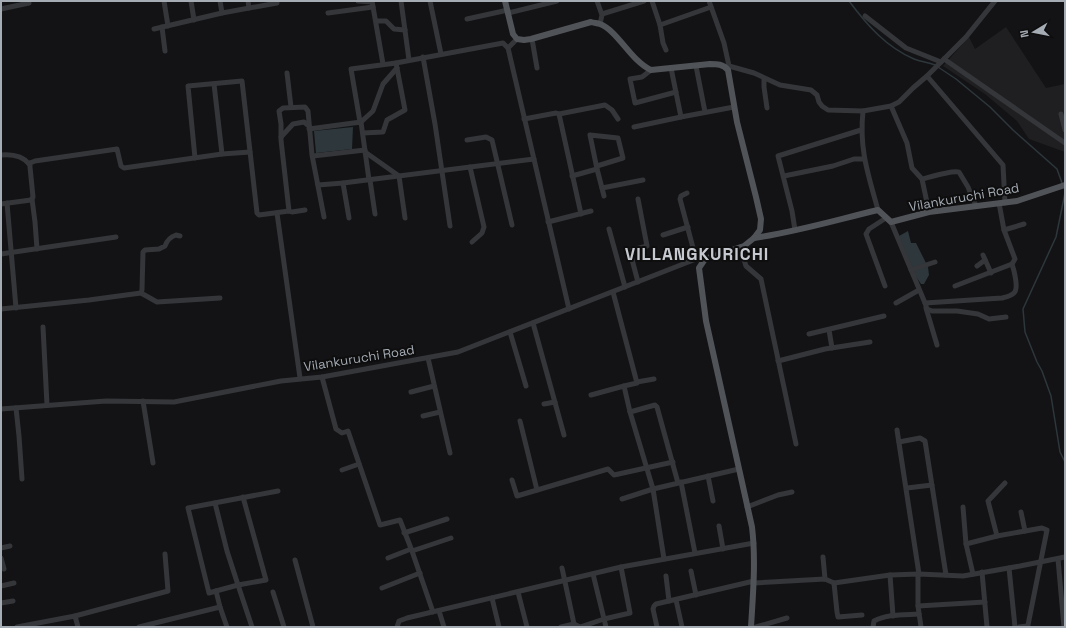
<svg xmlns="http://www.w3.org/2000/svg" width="1066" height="628" font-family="'Space Grotesk',sans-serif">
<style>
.built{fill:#1f1f21}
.water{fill:#2d373c}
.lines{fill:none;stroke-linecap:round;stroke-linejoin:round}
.stream{stroke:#2d373c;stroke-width:1.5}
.minor{stroke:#343639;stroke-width:5}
.major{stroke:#505358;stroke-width:6}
.labels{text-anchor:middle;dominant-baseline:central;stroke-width:4;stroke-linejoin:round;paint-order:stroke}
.street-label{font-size:13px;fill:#a5acb4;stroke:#0e0e0f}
.district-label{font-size:17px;font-weight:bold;letter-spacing:1px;fill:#c6cad0;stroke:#0e0e0f}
</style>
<rect width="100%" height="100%" fill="#131315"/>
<path class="built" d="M1006,27L1046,88L1065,84V152L1029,139L1017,121L985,94L943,66L969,37L975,49Z"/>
<g class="water">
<path d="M353,127L352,149L316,153L314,131Z"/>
<path d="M908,231L911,243H916L928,267L929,275L924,284H921L915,275L899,236Z"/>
</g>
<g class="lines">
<g class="stream">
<path d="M849,1C867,25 886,47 914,59C921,62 928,62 935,65"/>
<path d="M938,67L956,79L990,107L1013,130L1057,169L1062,183"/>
<path d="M1065,193L1056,237L1023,309L1025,332L1037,362L1042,371L1051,396L1060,452L1065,462"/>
</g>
<g class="minor">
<path d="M164,1L168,26"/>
<path d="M191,1L194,20"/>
<path d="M220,1L222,13"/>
<path d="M248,1L249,8"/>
<path d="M358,1L372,2"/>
<path d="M372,1L383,64"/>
<path d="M401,1L409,60"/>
<path d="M430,1L441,54"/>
<path d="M597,1L602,15L600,24"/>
<path d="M652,1L660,25L663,43L666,50"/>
<path d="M709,1L724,43L729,66"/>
<path d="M995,1L966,37L927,76L1003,165L1005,203"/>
<path d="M1,9L29,3"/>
<path d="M328,13L373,7"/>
<path d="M508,13L557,1"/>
<path d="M602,14L644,1"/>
<path d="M865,16L906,48L941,62"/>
<path d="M467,19L508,10"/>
<path d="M376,21H386L394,29L405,30"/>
<path d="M660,25L711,7"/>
<path d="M162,27L165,51"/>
<path d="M154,29L222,13L277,3V1"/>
<path d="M517,39L508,48L569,309"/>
<path d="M532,39L537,68"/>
<path d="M423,57L435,124L450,226"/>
<path d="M944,59L1065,143"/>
<path d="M696,66L705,112"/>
<path d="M725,67L729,66L754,73L780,85L811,90L817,95L819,102L822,106L828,110L863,111"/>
<path d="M671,68L681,117"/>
<path d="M651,70L642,77L630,79L635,103L676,92"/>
<path d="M287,73L291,107"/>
<path d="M764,79V87L767,108"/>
<path d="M214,84L222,154"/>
<path d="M891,106L907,143L912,168L922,179L929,212"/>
<path d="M559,114L605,105L612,110L618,119"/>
<path d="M1061,114L1065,130"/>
<path d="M524,119L556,113L559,114L581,214"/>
<path d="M360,122L351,69L396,63L503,43L508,48"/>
<path d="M361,122L373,111L383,84L397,68"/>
<path d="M634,127L681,117L734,107"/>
<path d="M309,129L361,122L369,180"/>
<path d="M363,133L383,132L387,120L405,110L396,63"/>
<path d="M281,137L293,124L304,122L309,126"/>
<path d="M467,140L486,137L492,140L512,225"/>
<path d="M365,152L399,176L405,218"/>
<path d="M1,155C12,154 22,155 29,164L30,163"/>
<path d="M313,156L365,150"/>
<path d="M195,158L188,86L242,81L257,213L259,215L289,211L292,212L305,210"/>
<path d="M470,167L484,227L482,233L472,242"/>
<path d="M597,169L604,196"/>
<path d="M572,176L597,169L590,135L618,138L623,158L597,166"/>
<path d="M784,176L833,166L854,159H864"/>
<path d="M922,179C930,177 953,170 959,172L968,187L976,206"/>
<path d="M370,180L375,214"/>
<path d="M343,183L349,218"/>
<path d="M318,185L343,183L534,159"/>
<path d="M602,188L643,180"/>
<path d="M687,193L681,196L680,199L696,259"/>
<path d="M32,199L35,222L37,249"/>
<path d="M7,203L16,308"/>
<path d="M1,204L31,200L33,197L30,167V163L35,161L117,149L121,166L124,168L222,154L250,152"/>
<path d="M878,210C868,174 859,149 863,111L891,106L899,102L913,88L927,76"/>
<path d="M289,211L281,140V124L279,111L283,108L305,107L308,111L312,155L324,217"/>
<path d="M277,213L300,378"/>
<path d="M548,222L591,211"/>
<path d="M891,222L925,303L1002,298C1006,297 1011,296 1014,293C1019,289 1014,270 1012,264"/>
<path d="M609,229L625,287"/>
<path d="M795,230L792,211L778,156L861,130"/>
<path d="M1004,230L1024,224"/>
<path d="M663,235L688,227"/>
<path d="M180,236L176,235C170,237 167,240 165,246L159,249L145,250L143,252L142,290L141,293L157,302L220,298"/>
<path d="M740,247L746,266L761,279L796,444"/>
<path d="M1,254L116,237"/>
<path d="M983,255L991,273"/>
<path d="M977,266L985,260"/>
<path d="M911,270L935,262"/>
<path d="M638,282L630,252L632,250L647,246L638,199"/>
<path d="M885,286L866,234L869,229L886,218"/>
<path d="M955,286L1012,264L1015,259L1004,230L999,203"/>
<path d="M613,292L637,383L624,386L630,412"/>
<path d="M896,303L919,290"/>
<path d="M925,303L927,309L932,311H957L978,314L989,319L1006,317"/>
<path d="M926,308L937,345"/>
<path d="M1,309L89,300L141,293"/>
<path d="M533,323L564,435"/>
<path d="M43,327L47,405"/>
<path d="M829,330L832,348"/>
<path d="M510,332L526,386"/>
<path d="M809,334L884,316"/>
<path d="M428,358L450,453"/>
<path d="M778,361L825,349L870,342"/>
<path d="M322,377L336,429L342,433L348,431L380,525L400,520L412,551L433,612"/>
<path d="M637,382L654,379"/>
<path d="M411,392L434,386"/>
<path d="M591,395L624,386"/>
<path d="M143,401L153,463"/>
<path d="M544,404L555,402"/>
<path d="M16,408L19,436L22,479"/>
<path d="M1,409L106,401L174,402L281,381L322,377L458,352L696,259H705"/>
<path d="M423,416L440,412"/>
<path d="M520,421L537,490"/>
<path d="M897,430L919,574"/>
<path d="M899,442L920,438L925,441L946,575"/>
<path d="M342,470L359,464"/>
<path d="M708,476L713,501"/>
<path d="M512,480L517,496L608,469L614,475L673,462"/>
<path d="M681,482L695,553"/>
<path d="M678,483L657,407L655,405L630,412L653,489L739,469"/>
<path d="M907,488L932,485"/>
<path d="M243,497L266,580L238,585L252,627"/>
<path d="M622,499L653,489L664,559"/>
<path d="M215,503L227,551L238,585L216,591"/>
<path d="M747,507L778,495L792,492"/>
<path d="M963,507L966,544L973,574"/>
<path d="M1021,512L1025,531"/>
<path d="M719,526L723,549"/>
<path d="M404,533L447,519"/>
<path d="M997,536L988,501L1005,483"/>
<path d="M966,544L997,536L1042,528L1047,530L1028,625L1027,626L1019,627"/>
<path d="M1,548L10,546"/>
<path d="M412,551L451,538"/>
<path d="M823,557L825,579"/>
<path d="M1,558L4,569"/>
<path d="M388,558L411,549"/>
<path d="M1058,559L1064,627"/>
<path d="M295,560L313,627"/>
<path d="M562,568L574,624"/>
<path d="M1009,568L1015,627"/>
<path d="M691,571L696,595"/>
<path d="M982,572L987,627"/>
<path d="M593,574L606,627"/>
<path d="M918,574V606L921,627"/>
<path d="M890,575L893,616"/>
<path d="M666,576L669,601"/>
<path d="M754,583L825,579L834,583L890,575L919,574L963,576L1020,566L1065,557"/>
<path d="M834,583L837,612L838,617L862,615"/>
<path d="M1,586L14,583"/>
<path d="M382,588L420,573"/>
<path d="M273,592L284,627"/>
<path d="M518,592L527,627"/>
<path d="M492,598L499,627"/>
<path d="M676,600L682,627"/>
<path d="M1,603L13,601"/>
<path d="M918,606L985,602"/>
<path d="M439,611L444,627"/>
<path d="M75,616L168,591L165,554"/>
<path d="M17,627L75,616L78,627"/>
<path d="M139,627L220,607"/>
<path d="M227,627L220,607L216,591L209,593L188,508L278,491"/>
<path d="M397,627L399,621L407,618L621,567L754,543"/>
<path d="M561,627L574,624L580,627L604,619L630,613L621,567"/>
<path d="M657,627L653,609L654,606L656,604L754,581"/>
<path d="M756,627L787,618"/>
<path d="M873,627L874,621C887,614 904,615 919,614"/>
</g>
<g class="major">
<path d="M505,1L513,34L517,39L524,40L531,39L591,22C594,23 597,23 600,24C618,31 631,61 651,70L710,64C717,64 723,64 728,70L737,122L756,197L761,219L760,230L754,238L744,246L705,259L699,268L706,321L752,527C756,560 753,594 751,627"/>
<path d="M754,238C796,232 836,220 878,210L891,222L929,212L1017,201L1065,185"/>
</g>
</g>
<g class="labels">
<g class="street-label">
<text transform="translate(964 197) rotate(-10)">Vilankuruchi Road</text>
<text transform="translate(359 358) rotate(-9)">Vilankuruchi Road</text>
</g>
<g class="district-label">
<text x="697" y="254">VILLANGKURICHI</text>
</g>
</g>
<rect width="1066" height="628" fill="none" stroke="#a5acb4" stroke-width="4"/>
<g transform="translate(1034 32) rotate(260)" stroke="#0e0e0f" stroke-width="3" paint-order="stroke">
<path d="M0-3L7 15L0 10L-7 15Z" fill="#a5acb4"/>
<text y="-6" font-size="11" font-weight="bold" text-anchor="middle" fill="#a5acb4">N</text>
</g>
</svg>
